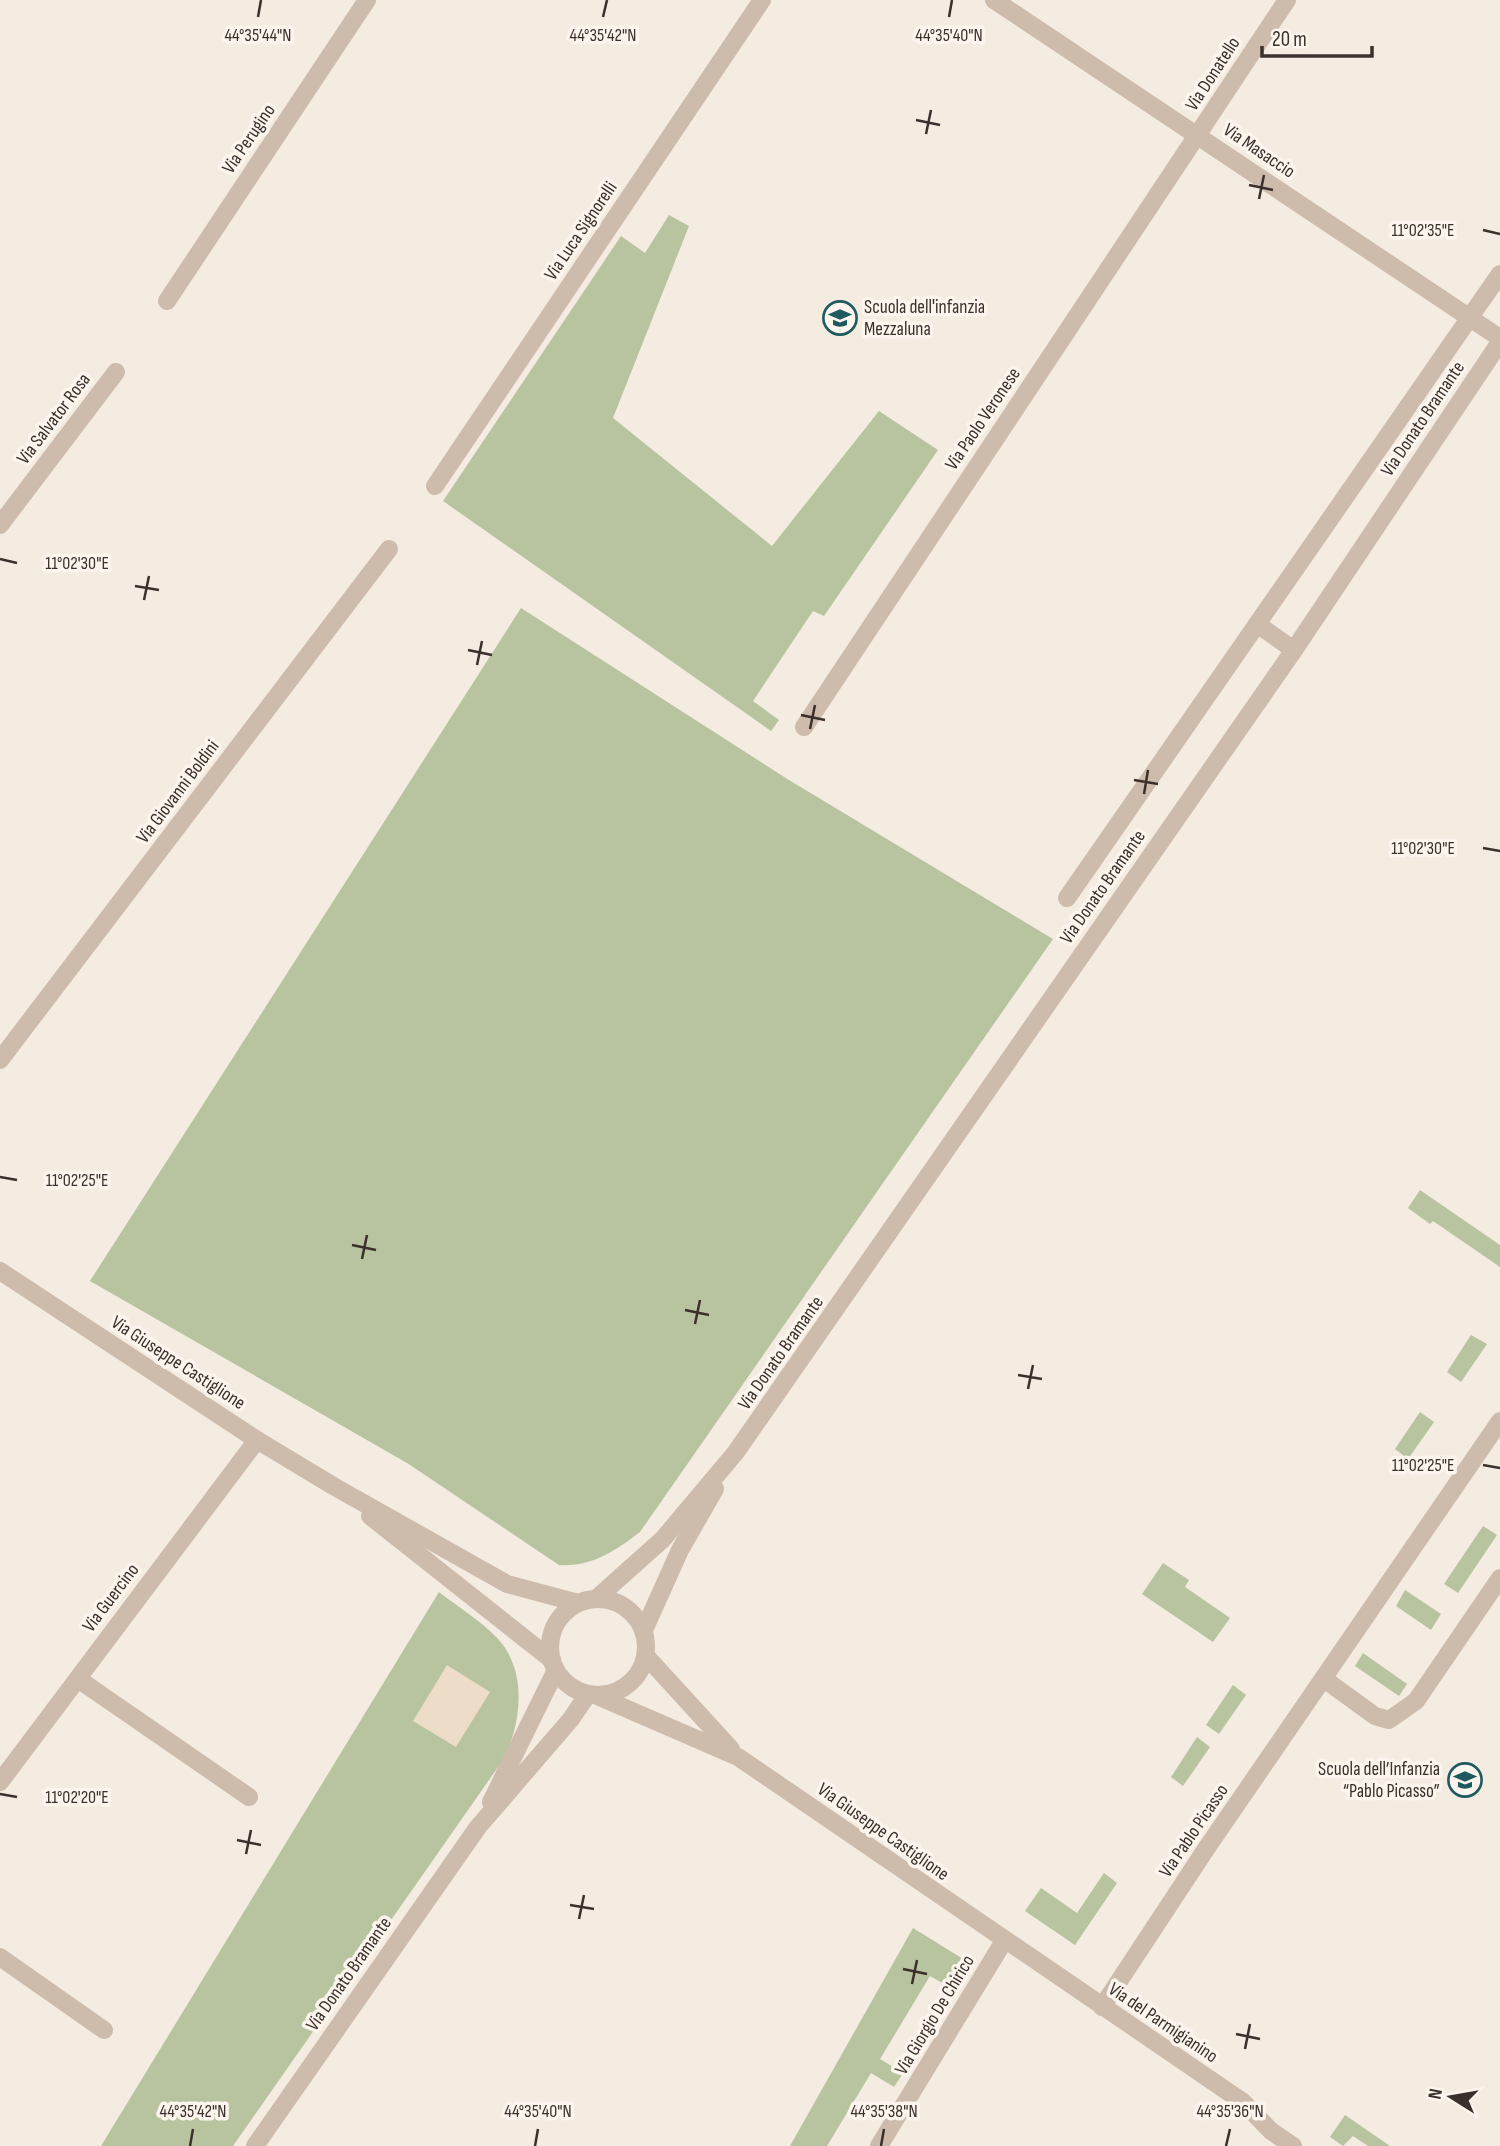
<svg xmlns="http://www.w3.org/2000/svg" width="1500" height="2146" font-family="'Sofia Sans Condensed',sans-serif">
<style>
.green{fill:#b8c4a0}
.plaza{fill:#ecdcc8}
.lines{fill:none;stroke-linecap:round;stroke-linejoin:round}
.service{stroke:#cdbbac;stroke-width:18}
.minor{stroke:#cdbbac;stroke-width:18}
.ticks{fill:none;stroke:#3b302b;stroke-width:2.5}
.labels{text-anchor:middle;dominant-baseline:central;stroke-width:7;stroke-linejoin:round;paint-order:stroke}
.street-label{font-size:19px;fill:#3b302b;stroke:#fbf5ee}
.poi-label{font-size:19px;fill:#3b302b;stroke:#fbf5ee;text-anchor:start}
.ticks-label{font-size:18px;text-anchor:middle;fill:#3b302b;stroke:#fbf5ee;stroke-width:7;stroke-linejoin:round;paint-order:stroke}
</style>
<rect width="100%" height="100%" fill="#f4ebe1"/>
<g class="green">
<path d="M669,215L689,226L613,418L772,546L879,411L938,450L824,616L813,611L753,701L779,720L771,731L443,501L621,236L645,253Z"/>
<path d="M521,608L789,780L1053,939L640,1532C615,1551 592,1567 559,1565L407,1463L90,1281Z"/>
<path d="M1420,1190L1500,1245V1267L1433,1221L1430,1224L1408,1208Z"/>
<path d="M1471,1335L1487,1344L1461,1382L1447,1372Z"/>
<path d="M1420,1412L1434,1422L1408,1459L1395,1449Z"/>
<path d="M1483,1526L1497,1535L1458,1593L1444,1584Z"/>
<path d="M1163,1563L1189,1580L1185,1587L1230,1618L1213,1642L1142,1594Z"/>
<path d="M1405,1590L1441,1614L1431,1630L1396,1606Z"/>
<path d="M439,1592C458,1607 483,1622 499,1640C528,1673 521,1725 503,1760L233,2146H101Z"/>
<path d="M1363,1653L1407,1684L1399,1696L1355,1666Z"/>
<path d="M1233,1685L1246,1695L1219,1734L1206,1725Z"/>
<path d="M1197,1737L1210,1747L1183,1786L1171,1777Z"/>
<path d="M1104,1873L1117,1883L1075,1945L1025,1911L1041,1888L1077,1913Z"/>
<path d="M913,1928L968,1962L953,1989L930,1976L880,2059L903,2073L894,2087L871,2073L827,2146H790Z"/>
<path d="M1345,2115L1390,2146H1368L1353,2136L1343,2146L1330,2137Z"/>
</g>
<path class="plaza" d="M447,1665L490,1692L456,1747L413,1721Z"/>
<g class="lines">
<g class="service">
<path d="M1257,624L1294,650"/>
<path d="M1067,898L1500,274"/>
<path d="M78,1679L249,1797"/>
<path d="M0,1957L104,2030"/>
</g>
<g class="minor">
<path d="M994,0L1500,338"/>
<path d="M167,301L367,0"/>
<path d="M435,486L762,0"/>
<path d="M0,525L116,372"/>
<path d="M804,727L1287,0"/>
<path d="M0,1060L389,549"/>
<path d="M0,1271L257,1440L335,1487L507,1584L578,1603"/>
<path d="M370,1516L552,1660"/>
<path d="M597,1598L663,1539L736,1452L1294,650L1500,342"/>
<circle cx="598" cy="1647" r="48"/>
<path d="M644,1630L680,1550L715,1489"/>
<path d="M646,1656L731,1749"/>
<path d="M1324,1679L1375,1716L1389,1720L1416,1701L1500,1578"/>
<path d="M595,1695L738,1757L1243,2102L1271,2131L1293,2146"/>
<path d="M0,1782L257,1440"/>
<path d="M491,1802L556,1670"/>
<path d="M1102,2007L1206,1849L1500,1421"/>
<path d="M255,2146L478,1827L571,1719L588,1694"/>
<path d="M879,2146L1004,1941"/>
</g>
</g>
<path class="ticks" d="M258,17L261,0M603,17L607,0M949,17L952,0M916,120L940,125M926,134L931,110M1249,185L1273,190M1259,199L1264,175M1483,230L1500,234M0,559L17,563M135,586L159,590M144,600L149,576M468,650L492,655M477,665L482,641M801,715L825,720M810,729L815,705M1134,780L1158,784M1144,794L1148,770M1483,848L1500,851M0,1177L17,1180M352,1245L376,1250M362,1259L367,1235M685,1310L709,1315M695,1324L700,1300M1018,1375L1042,1379M1028,1389L1033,1365M1483,1465L1500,1468M0,1794L17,1797M237,1840L261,1845M246,1854L251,1830M570,1905L594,1909M579,1919L584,1895M903,1969L927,1974M912,1984L917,1960M1236,2034L1260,2039M1245,2049L1250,2024M190,2146L193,2129M535,2146L538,2129M881,2146L884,2129M1226,2146L1230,2129"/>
<defs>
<g id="school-ring" transform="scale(1.75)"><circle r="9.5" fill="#fbf5ee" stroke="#1f5a5e" stroke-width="1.5"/><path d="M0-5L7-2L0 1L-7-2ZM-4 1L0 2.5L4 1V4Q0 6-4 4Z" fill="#1f5a5e"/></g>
</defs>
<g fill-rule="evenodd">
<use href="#school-ring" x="840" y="318"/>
<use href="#school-ring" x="1465" y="1780"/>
</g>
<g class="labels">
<g class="street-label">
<text transform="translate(1213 74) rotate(-57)">Via Donatello</text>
<text transform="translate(249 139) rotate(-56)">Via Perugino</text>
<text transform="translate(1259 151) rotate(34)">Via Masaccio</text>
<text transform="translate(581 231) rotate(-56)">Via Luca Signorelli</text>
<text transform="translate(54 419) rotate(-53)">Via Salvator Rosa</text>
<text transform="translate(983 419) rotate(-56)">Via Paolo Veronese</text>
<text transform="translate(1423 419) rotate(-56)">Via Donato Bramante</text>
<text transform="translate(178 792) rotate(-53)">Via Giovanni Boldini</text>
<text transform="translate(1103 887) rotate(-55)">Via Donato Bramante</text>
<text transform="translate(781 1353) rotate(-55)">Via Donato Bramante</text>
<text transform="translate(178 1363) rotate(33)">Via Giuseppe Castiglione</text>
<text transform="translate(111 1598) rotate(-53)">Via Guercino</text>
<text transform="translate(1194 1831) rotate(-56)">Via Pablo Picasso</text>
<text transform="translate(883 1832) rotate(35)">Via Giuseppe Castiglione</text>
<text transform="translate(349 1974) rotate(-55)">Via Donato Bramante</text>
<text transform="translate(935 2015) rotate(-59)">Via Giorgio De Chirico</text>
<text transform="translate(1163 2023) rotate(34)">Via del Parmigianino</text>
</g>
<g class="poi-label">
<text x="864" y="307">Scuola dell'infanzia<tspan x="864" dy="22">Mezzaluna</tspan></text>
<text x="1440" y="1769" text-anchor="end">Scuola dell’Infanzia<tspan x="1440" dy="22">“Pablo Picasso”</tspan></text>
</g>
</g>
<g class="ticks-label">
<text x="258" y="41">44°35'44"N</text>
<text x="603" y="41">44°35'42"N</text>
<text x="949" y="41">44°35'40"N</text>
<text x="1423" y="236">11°02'35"E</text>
<text x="77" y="569">11°02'30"E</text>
<text x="1423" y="854">11°02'30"E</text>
<text x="77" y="1186">11°02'25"E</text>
<text x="1423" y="1471">11°02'25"E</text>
<text x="77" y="1803">11°02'20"E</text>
<text x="193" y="2117">44°35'42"N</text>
<text x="538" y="2117">44°35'40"N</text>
<text x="884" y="2117">44°35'38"N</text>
<text x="1230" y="2117">44°35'36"N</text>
</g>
<g transform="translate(1451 2097) rotate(281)" stroke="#fbf5ee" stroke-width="5" paint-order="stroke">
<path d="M0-5L12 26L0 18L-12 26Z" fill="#3b302b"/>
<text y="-10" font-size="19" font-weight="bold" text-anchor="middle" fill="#3b302b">N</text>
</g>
<path d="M1262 46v10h110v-10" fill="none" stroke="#3b302b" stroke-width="3.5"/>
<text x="1272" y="46" font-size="21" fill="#3b302b" stroke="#fbf5ee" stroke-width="5" paint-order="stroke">20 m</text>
</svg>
